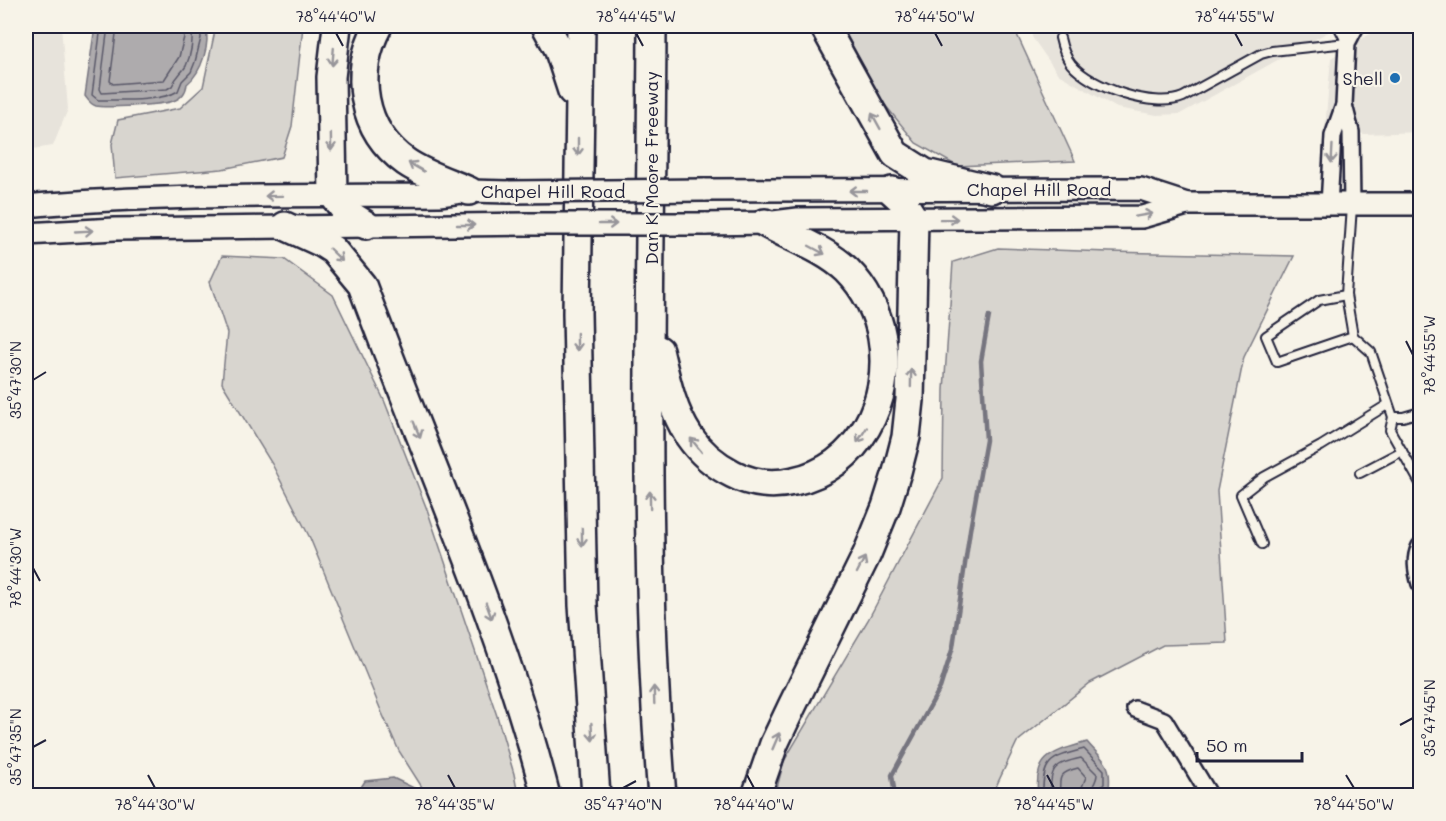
<svg xmlns="http://www.w3.org/2000/svg" width="1446" height="821" font-family="Mali,sans-serif">
<style>
.built{fill:#e7e3db}
.green{fill:#d8d5cf;stroke:#7d7c85;stroke-width:1.5}
.water{fill:#aeabad;stroke:#76747f;stroke-width:1.5}
.lines{fill:none;stroke-linecap:round;stroke-linejoin:round}
.shore{stroke:#5a5969;stroke-width:1.5}
.stream{stroke:#76747f;stroke-width:4.5}
.service-casing{stroke:#22223b;stroke-width:12}
.minor-casing{stroke:#22223b;stroke-width:20}
.secondary-casing{stroke:#22223b;stroke-width:26}
.motorway-casing{stroke:#22223b;stroke-width:32}
.service{stroke:#f7f3e8;stroke-width:8}
.minor{stroke:#f7f3e8;stroke-width:15}
.secondary{stroke:#f7f3e8;stroke-width:21}
.motorway{stroke:#f7f3e8;stroke-width:27}
.secondary-bridge-casing{stroke:#22223b;stroke-width:26;stroke-linecap:butt}
.secondary-bridge{stroke:#f7f3e8;stroke-width:21}
.oneway{stroke:#97959a}
.ticks{fill:none;stroke:#22223b;stroke-width:2}
.poi-dot{fill:#1f6fb2;stroke:#f7f3e8;stroke-width:2}
.labels{text-anchor:middle;dominant-baseline:central;stroke-width:4.5;stroke-linejoin:round;paint-order:stroke}
.poi-label{font-size:18px;fill:#22223b;stroke:#f7f3e8;text-anchor:end}
.street-label{font-size:18px;fill:#22223b;stroke:#f7f3e8}
.neatline{fill:none;stroke:#22223b;stroke-width:2}
.ticks-label{font-size:15px;text-anchor:middle;fill:#22223b}
</style>
<rect width="100%" height="100%" fill="#f7f3e8"/>
<filter id="ink" filterUnits="userSpaceOnUse"><feTurbulence type="fractalNoise" baseFrequency=".0167" numOctaves="2"/><feDisplacementMap in="SourceGraphic" scale="12" xChannelSelector="R" yChannelSelector="G"/><feConvolveMatrix kernelMatrix="1 2 1 2 8 2 1 2 1" color-interpolation-filters="sRGB"/></filter>
<g filter="url(#ink)">
<g class="built">
<path d="M26,26H61L68,109L53,146L26,150Z"/>
<path d="M1043,26H1339L1180,114L1157,115L1117,108L1058,74L1032,37V31Z"/>
<path d="M1383,26H1420V132L1365,134L1325,129L1331,58Z"/>
</g>
<g class="green">
<path d="M216,26H303L292,126L282,157L222,169L115,178L112,144L118,120L180,108L203,87Z"/>
<path d="M842,26H1013L1075,161L957,166L916,143L881,100Z"/>
<path d="M998,248L1109,252L1294,256L1244,357L1217,491L1227,643L1163,645L1090,683L1017,742L992,795H775L784,761L868,620L943,478L944,390L953,262Z"/>
<path d="M222,256L284,259L333,295L384,400L428,512L497,716L514,774L518,795H427L399,751L382,713L310,538L272,464L222,383L227,333L210,282Z"/>
</g>
<g class="water">
<path d="M95,26H205C211,43 202,72 187,84C186,93 182,98 173,101C164,105 105,108 96,106C90,104 88,100 85,96Z"/>
<path d="M1087,742C1102,760 1112,762 1109,788L1100,795H1038C1033,755 1054,752 1087,742Z"/>
<path d="M393,778L416,789L419,795H356L365,781Z"/>
</g>
<g class="lines">
<g class="shore">
<path d="M101,26L92,95L98,100C119,100 161,102 178,91L182,81L191,72L195,62L201,38L200,26"/>
<path d="M108,26L100,89L102,93L167,89L172,86C176,76 181,74 186,66C192,53 193,39 192,26"/>
<path d="M117,26L110,81L113,84L164,80L179,57L184,37L183,26"/>
<path d="M1043,796C1042,759 1051,758 1084,749L1104,770V784L1098,790L1097,796"/>
<path d="M1051,796C1049,767 1055,764 1081,758L1097,774C1097,783 1090,787 1089,796"/>
<path d="M1060,796C1059,777 1058,773 1078,768L1086,777L1082,787L1080,796"/>
</g>
<path class="stream" d="M895,796L892,775L940,688L953,647L970,530L986,440L981,361L989,316"/>
<g class="service-casing">
<g id="service">
<path d="M1060,38C1062,47 1065,56 1071,64C1091,88 1154,109 1183,97L1261,54L1272,51L1347,43L1338,26"/>
<path d="M1352,206L1346,295L1353,336L1371,352L1393,417H1403L1420,412"/>
<path d="M1346,295L1319,300L1266,336L1277,362L1353,336"/>
<path d="M1393,417L1390,430L1420,483"/>
<path d="M1360,473L1402,451"/>
<path d="M1262,544L1241,495L1264,477L1321,446L1387,405"/>
</g>
</g>
<g class="minor-casing">
<g id="minor">
<path d="M1344,105L1351,132L1352,206"/>
<path d="M1329,205L1333,136L1344,105L1347,43L1356,26"/>
<path d="M1420,546C1414,558 1416,570 1420,584"/>
<path d="M1135,709L1164,720L1210,796"/>
</g>
</g>
<g class="secondary-casing">
<g id="secondary">
<path d="M704,190L1141,189L1187,204"/>
<path d="M26,206C163,194 301,196 439,195L469,191L509,192"/>
<path d="M705,224L765,223L798,219L1142,217L1187,204H1420"/>
<path d="M26,234L115,229L528,224"/>
</g>
</g>
<g class="motorway-casing">
<g id="motorway">
<path d="M337,26L331,77L333,195L347,213L366,225"/>
<path d="M378,26C353,73 361,130 406,162C425,175 448,182 469,191"/>
<path d="M546,26L558,48L572,91"/>
<path d="M581,26L577,313L583,605L596,796"/>
<path d="M652,26C651,282 641,540 662,796"/>
<path d="M824,26L895,154L925,173L992,189"/>
<path d="M285,226L322,243L333,250L362,285C425,455 501,620 546,796"/>
<path d="M659,350C666,380 672,410 689,436C700,452 715,465 733,474C752,484 774,486 794,481C859,467 893,400 882,338C878,313 865,288 847,270C825,249 792,238 765,223"/>
<path d="M756,796L774,744L792,706L867,554L886,507L897,472L906,437L910,400L914,219L902,200L892,191"/>
</g>
</g>
<use href="#service" class="service"/>
<use href="#minor" class="minor"/>
<use href="#secondary" class="secondary"/>
<use href="#motorway" class="motorway"/>
<g class="secondary-bridge-casing">
<g id="secondary-bridge">
<path d="M509,192L704,190"/>
<path d="M528,224H705"/>
</g>
</g>
<use href="#secondary-bridge" class="secondary-bridge"/>
</g>
<defs><path id="oneway-shaft" d="M-6 0H5M1.5-3L5.5 0L1.5 3" fill="none" stroke-width="1.6" stroke-linecap="round" stroke-linejoin="round" transform="scale(1.5)"/></defs>
<g class="oneway">
<use href="#oneway-shaft" transform="translate(333 57) rotate(95)"/>
<use href="#oneway-shaft" transform="translate(876 121) rotate(-119)"/>
<use href="#oneway-shaft" transform="translate(331 142) rotate(89)"/>
<use href="#oneway-shaft" transform="translate(578 147) rotate(90)"/>
<use href="#oneway-shaft" transform="translate(1332 154) rotate(93)"/>
<use href="#oneway-shaft" transform="translate(416 167) rotate(-150)"/>
<use href="#oneway-shaft" transform="translate(858 191) rotate(-180)"/>
<use href="#oneway-shaft" transform="translate(274 196) rotate(179)"/>
<use href="#oneway-shaft" transform="translate(1144 215) rotate(-10)"/>
<use href="#oneway-shaft" transform="translate(949 219) rotate(-1)"/>
<use href="#oneway-shaft" transform="translate(608 224)"/>
<use href="#oneway-shaft" transform="translate(466 225)"/>
<use href="#oneway-shaft" transform="translate(84 231) rotate(-3)"/>
<use href="#oneway-shaft" transform="translate(817 250) rotate(28)"/>
<use href="#oneway-shaft" transform="translate(336 255) rotate(44)"/>
<use href="#oneway-shaft" transform="translate(577 342) rotate(89)"/>
<use href="#oneway-shaft" transform="translate(911 378) rotate(-89)"/>
<use href="#oneway-shaft" transform="translate(417 430) rotate(68)"/>
<use href="#oneway-shaft" transform="translate(862 435) rotate(123)"/>
<use href="#oneway-shaft" transform="translate(696 445) rotate(-129)"/>
<use href="#oneway-shaft" transform="translate(650 500) rotate(-91)"/>
<use href="#oneway-shaft" transform="translate(582 537) rotate(89)"/>
<use href="#oneway-shaft" transform="translate(861 565) rotate(-63)"/>
<use href="#oneway-shaft" transform="translate(489 611) rotate(70)"/>
<use href="#oneway-shaft" transform="translate(654 695) rotate(-92)"/>
<use href="#oneway-shaft" transform="translate(592 732) rotate(86)"/>
<use href="#oneway-shaft" transform="translate(776 741) rotate(-67)"/>
</g>
</g>
<path class="ticks" d="M336,33L343,46M636,33L643,46M935,33L942,46M1235,33L1242,46M1406,341L1413,355M33,380L46,372M33,568L40,581M1400,725L1413,718M33,747L46,740M148,775L155,788M448,775L455,788M747,775L754,788M1047,775L1054,788M1346,775L1354,788M623,788L636,781"/>
<circle class="poi-dot" cx="1395" cy="78" r="6"/>
<g class="labels">
<g class="poi-label">
<text x="1383" y="78">Shell</text>
</g>
<g class="street-label">
<text transform="translate(651 168) rotate(-90)">Dan K Moore Freeway</text>
<text x="1039" y="189">Chapel Hill Road</text>
<text x="553" y="191">Chapel Hill Road</text>
</g>
</g>
<rect width="1446" height="821" fill="none" stroke="#f7f3e8" stroke-width="66"/>
<path d="M1197 752v9h105v-9" fill="none" stroke="#22223b" stroke-width="3"/>
<text x="1206" y="752" font-size="18" fill="#22223b" stroke="#f7f3e8" stroke-width="4.5" paint-order="stroke">50 m</text>
<rect x="33" y="33" width="1380" height="755" class="neatline"/>
<g class="ticks-label">
<text x="336" y="22">78°44'40"W</text>
<text x="636" y="22">78°44'45"W</text>
<text x="935" y="22">78°44'50"W</text>
<text x="1235" y="22">78°44'55"W</text>
<text transform="translate(1430 355) rotate(-90)" y="5">78°44'55"W</text>
<text transform="translate(16 380) rotate(-90)" y="5">35°47'30"N</text>
<text transform="translate(16 568) rotate(-90)" y="5">78°44'30"W</text>
<text transform="translate(1430 718) rotate(-90)" y="5">35°47'45"N</text>
<text transform="translate(16 747) rotate(-90)" y="5">35°47'35"N</text>
<text x="155" y="810">78°44'30"W</text>
<text x="455" y="810">78°44'35"W</text>
<text x="623" y="810">35°47'40"N</text>
<text x="754" y="810">78°44'40"W</text>
<text x="1054" y="810">78°44'45"W</text>
<text x="1354" y="810">78°44'50"W</text>
</g>
</svg>
